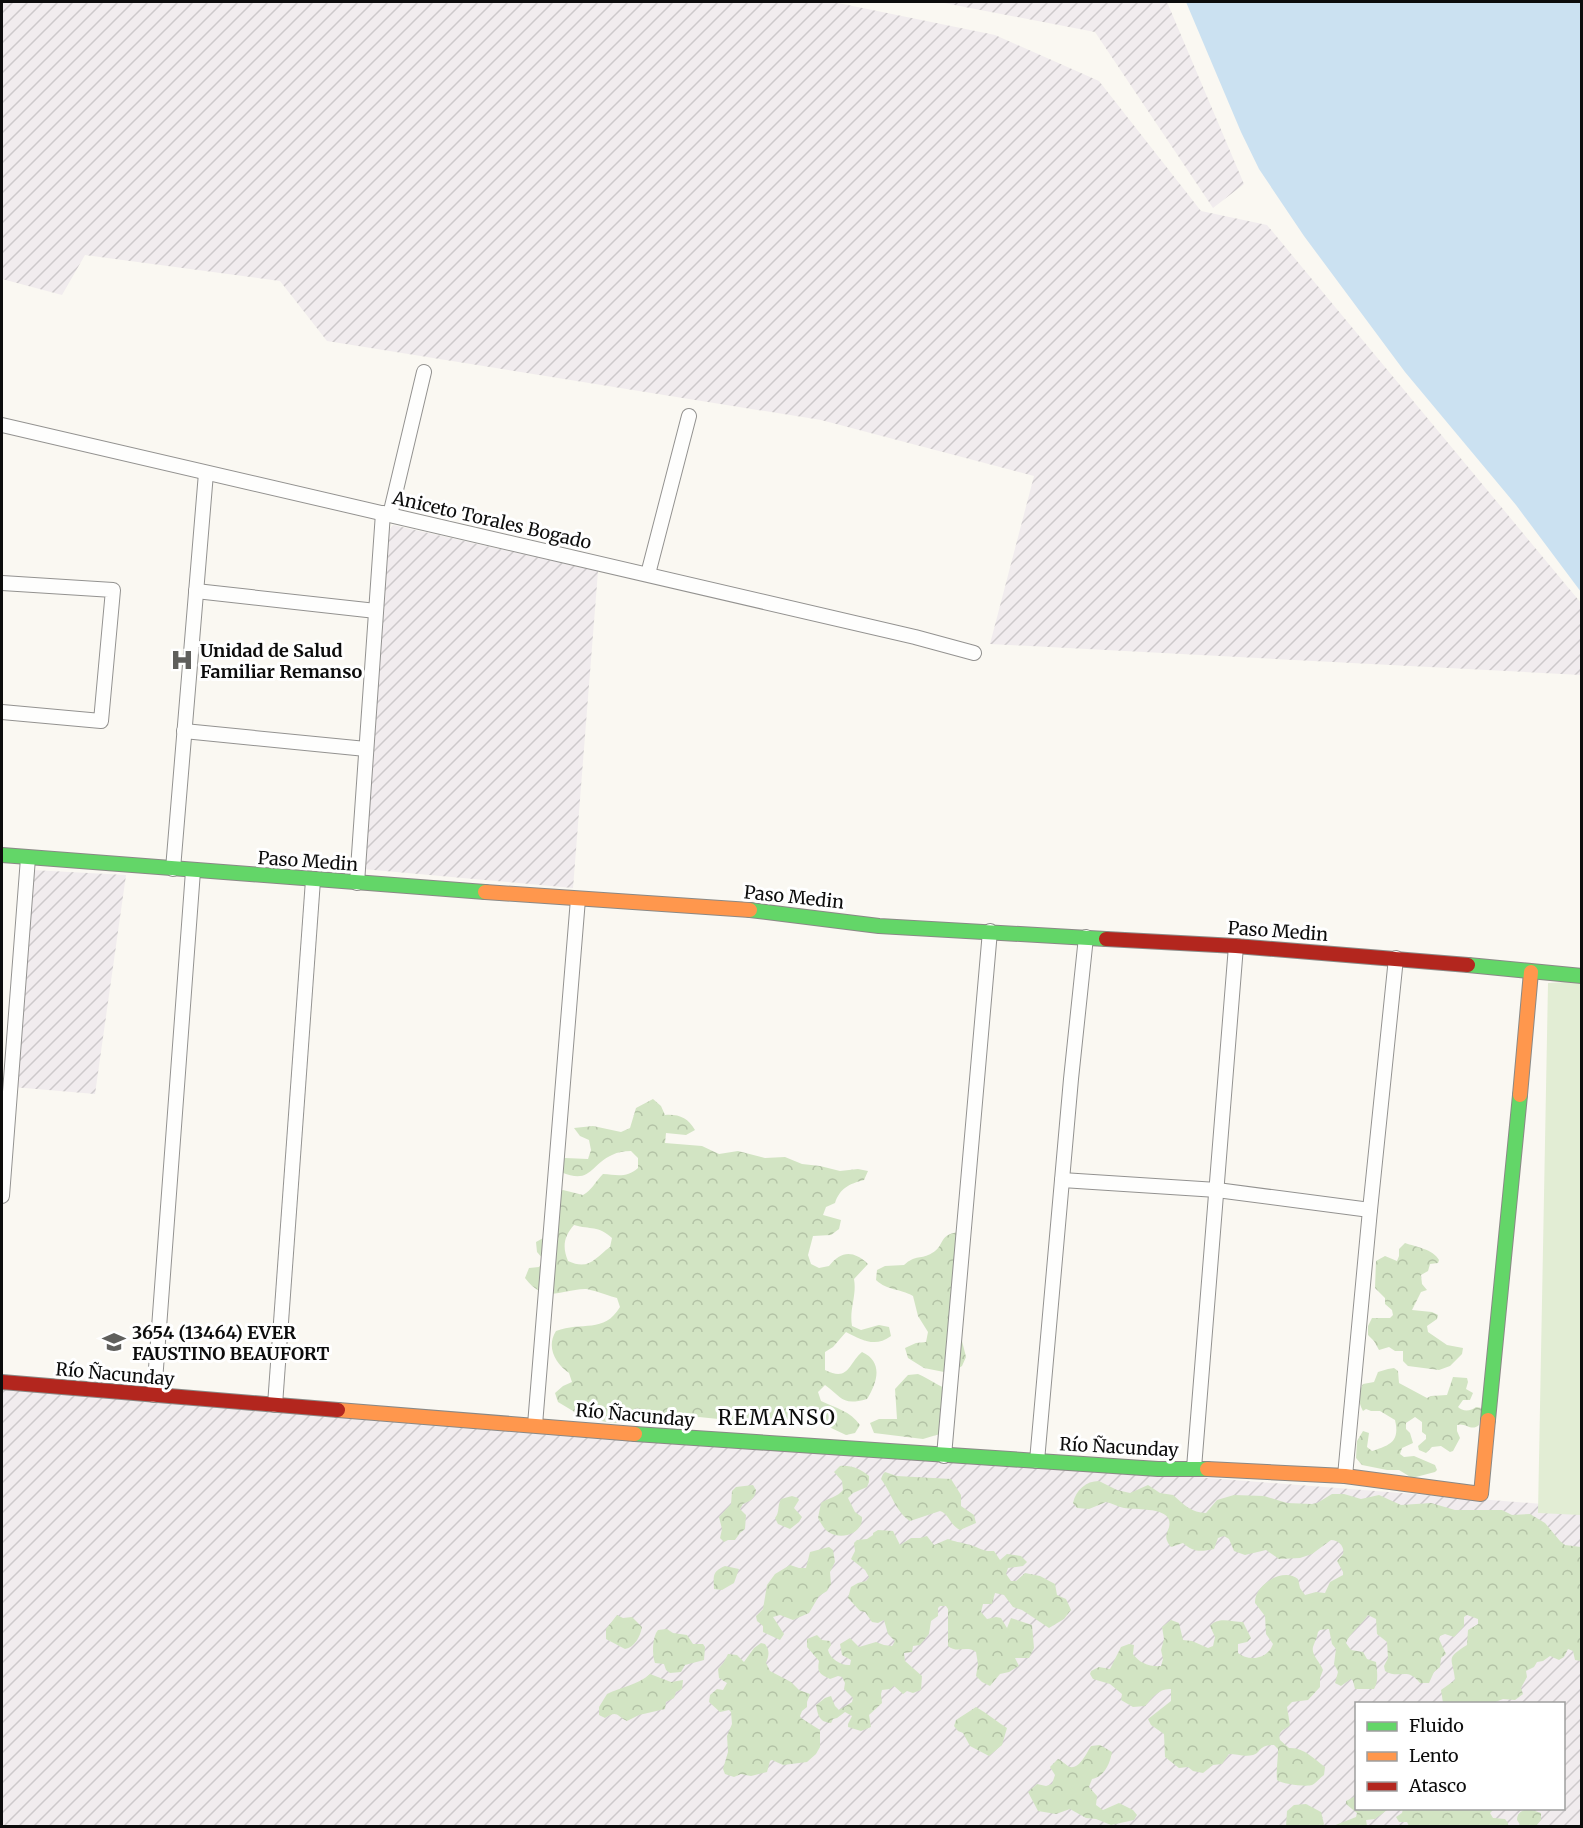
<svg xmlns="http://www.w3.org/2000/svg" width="1583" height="1828" font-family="Merriweather,serif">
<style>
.industrial{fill:url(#industrial-furrows);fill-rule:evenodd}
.forest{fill:url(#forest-crowns);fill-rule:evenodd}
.park{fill:#e2edd4}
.water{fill:#cbe1f1}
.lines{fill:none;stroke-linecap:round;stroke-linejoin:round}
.street-casing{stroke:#939290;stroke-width:16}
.fast-casing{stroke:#8a8986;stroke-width:16}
.slow-casing{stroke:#8a8986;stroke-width:16}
.jam-casing{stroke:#8a8986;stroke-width:16}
.street{stroke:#fefefd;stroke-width:14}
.fast{stroke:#63d668;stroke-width:14}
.slow{stroke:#ff974d;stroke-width:14}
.jam{stroke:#b3261e;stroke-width:14}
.labels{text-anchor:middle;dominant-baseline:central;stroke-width:6;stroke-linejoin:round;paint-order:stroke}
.street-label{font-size:18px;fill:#0c0c0c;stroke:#fff}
.poi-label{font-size:18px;font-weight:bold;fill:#0c0c0c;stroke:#fff;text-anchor:start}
.quarter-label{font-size:21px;letter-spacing:1.5px;fill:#0c0c0c;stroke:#fff}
</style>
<defs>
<pattern id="industrial-furrows" width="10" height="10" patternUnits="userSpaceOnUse" patternTransform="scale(1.5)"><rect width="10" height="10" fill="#f1ecee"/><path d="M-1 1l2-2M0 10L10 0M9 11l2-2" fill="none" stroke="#cdc9cb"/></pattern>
<pattern id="forest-crowns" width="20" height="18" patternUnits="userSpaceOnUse" patternTransform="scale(1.5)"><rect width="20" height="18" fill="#d2e4c3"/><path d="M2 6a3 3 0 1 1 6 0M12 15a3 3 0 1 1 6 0" fill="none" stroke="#b3c2a6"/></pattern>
</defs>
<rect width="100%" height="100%" fill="#faf8f2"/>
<g class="industrial">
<path d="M2,2H833L995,35L1099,81L1201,211L1267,225L1581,603V675L990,644L1034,476L821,420L327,341L280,281L85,255L62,295L2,279Z"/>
<path d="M939,2H1167L1244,184L1213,208L1095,32Z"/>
<path d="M393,525L598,571L573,888L363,869L386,534Z"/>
<path d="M32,870L126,875L95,1094L13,1087Z"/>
<path d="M2,1384L1581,1507V1826H2ZM1356,1704H1564V1808H1356Z"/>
</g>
<g class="forest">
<path d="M653,1099L661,1106L665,1115C679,1114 688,1118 695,1130L686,1135L666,1133L665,1143L702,1146L719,1154L738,1151L765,1158L785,1157L802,1164L820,1166L840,1171L858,1169L868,1171L864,1180C849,1184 840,1188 835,1203L826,1207L823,1215L841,1220L839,1229L831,1235L813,1236L808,1255L811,1264L819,1268L829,1266C841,1251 853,1250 868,1264L854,1279C857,1296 849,1309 852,1326L861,1330L879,1325L889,1327L891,1336C875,1348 862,1340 846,1332L833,1347L825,1352V1370C849,1382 848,1364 862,1352C884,1362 877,1383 867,1399C842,1406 843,1398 825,1385L818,1392L821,1401C836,1408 850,1411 860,1425L855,1433L846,1435L827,1426L808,1420L758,1418L728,1420L699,1417L679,1419L650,1416L642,1422L611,1423L583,1417L558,1402L555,1393L563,1386L572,1382L569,1373C555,1363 546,1347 556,1331C582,1321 604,1334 620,1307L617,1298C609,1296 591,1289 585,1289C559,1290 545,1304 525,1278L529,1268L539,1267L544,1260L537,1252L536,1242L545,1237L554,1193L563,1190L583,1195C592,1190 595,1182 603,1174C617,1175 627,1178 638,1168V1158L631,1151C624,1151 618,1152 612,1155C590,1165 591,1185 561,1172L557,1163L565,1158L588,1159L591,1150L589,1140L580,1136L574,1128L593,1126L621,1132L630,1128L636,1108ZM574,1225C591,1230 598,1225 612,1238L610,1247C595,1258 589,1271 568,1261C562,1247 564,1236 574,1225Z"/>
<path d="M958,1232L965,1236L970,1245L959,1329L966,1357L962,1366L954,1371L944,1372L924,1368L908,1358L905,1348L916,1343L926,1342L928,1332L918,1316L913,1296C899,1288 888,1291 876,1280L877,1270L885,1266L904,1265C916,1254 921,1260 932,1253C945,1246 938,1235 958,1232Z"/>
<path d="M1405,1243C1416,1247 1433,1249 1439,1260L1438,1263L1430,1264L1428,1271L1421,1275L1422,1284L1427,1290L1421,1292L1412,1310L1432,1312L1438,1315L1437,1319L1427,1326L1428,1332L1447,1345L1463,1348L1462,1354L1450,1366L1439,1370L1408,1366L1403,1361V1351H1395L1389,1347L1379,1350L1374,1341L1368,1335V1326L1372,1318H1390L1393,1315L1392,1310L1385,1304V1298L1375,1288L1376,1261L1385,1256L1397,1261L1399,1256V1249Z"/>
<path d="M1388,1369L1394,1368L1398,1371L1399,1383L1427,1398L1431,1396L1447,1395L1453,1377L1467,1378L1468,1382L1466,1389L1473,1393L1470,1400H1463L1458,1407C1463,1412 1471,1411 1476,1407L1482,1408L1479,1425C1471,1432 1466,1422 1457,1425V1431L1460,1438L1453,1451L1450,1452L1441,1446L1432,1447L1426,1453L1419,1450L1418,1446L1426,1439V1435L1422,1432V1422L1415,1417L1406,1423V1429L1410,1433L1413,1443L1402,1448L1400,1454L1404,1457L1414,1456L1435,1465L1437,1470L1435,1472L1412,1478L1399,1470H1387L1362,1465L1356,1458L1357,1441L1363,1431L1369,1433L1367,1447L1372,1451C1391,1445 1400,1441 1395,1420L1380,1411H1371L1366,1409L1363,1411C1358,1403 1358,1392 1363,1384L1374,1382L1378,1372Z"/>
<path d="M918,1374C930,1379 939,1387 951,1390L943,1433L923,1439L874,1433L870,1423L879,1419H897L895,1389L908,1375Z"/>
<path d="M840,1466C851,1465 861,1469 869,1476V1482L867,1487L853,1493L848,1498L855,1512L862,1517C863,1533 843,1540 830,1533C824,1530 821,1523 818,1518L821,1503C828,1498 838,1497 843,1490L842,1481L834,1472Z"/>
<path d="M885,1472L897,1476L951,1479L961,1495V1506L974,1515L976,1523L960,1530C950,1525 949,1514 940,1511L910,1521C895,1511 892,1494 881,1479L883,1474Z"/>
<path d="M1099,1481L1117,1490L1130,1493L1148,1485L1160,1493L1173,1495C1183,1504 1192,1513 1206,1513L1217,1500L1234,1495L1264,1496L1287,1503L1312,1504L1317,1503L1332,1494H1344L1361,1499L1379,1495L1401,1505L1431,1503L1455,1510H1502L1512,1515L1530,1514L1545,1523L1560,1541L1565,1545L1581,1547V1661L1575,1660L1573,1651L1568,1649L1564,1657L1559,1660L1550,1656L1543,1661L1537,1662L1534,1667L1526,1671L1527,1677L1521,1688L1523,1694L1515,1700L1503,1699L1493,1703H1443L1441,1690L1455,1680C1453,1658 1444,1659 1467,1645L1468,1630L1478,1624V1619L1467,1615L1464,1617V1626L1454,1637L1445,1634L1440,1636L1439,1639L1446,1654L1441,1658L1440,1667L1434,1672L1429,1683H1420C1407,1666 1400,1680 1385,1671L1384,1666L1388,1658L1387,1642L1377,1634L1376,1619L1368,1615C1362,1625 1350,1632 1346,1643L1351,1650L1363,1652L1367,1659L1376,1662C1377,1672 1379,1680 1374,1689H1355L1353,1681L1351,1679L1341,1686L1335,1683L1338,1672L1334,1664L1336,1649L1332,1644L1329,1629L1320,1630L1318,1632C1317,1638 1315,1641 1313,1647C1311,1655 1320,1662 1323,1670L1320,1678V1687L1308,1700L1292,1702L1287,1707L1290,1725C1286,1730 1277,1730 1280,1740L1289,1748C1304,1747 1314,1759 1325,1767L1324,1775C1320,1778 1316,1783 1312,1785C1306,1787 1282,1784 1277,1780C1276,1770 1278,1760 1278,1749L1274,1745C1258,1745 1261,1753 1253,1755C1244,1757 1237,1754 1229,1754L1222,1764L1213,1765L1203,1773L1193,1771L1188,1767L1179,1768L1165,1757L1164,1734L1151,1725L1148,1719L1171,1701V1689C1159,1688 1152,1698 1145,1706L1133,1707L1121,1700L1122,1694L1110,1684L1093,1679L1090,1674L1091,1671L1099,1667L1110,1669L1121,1647L1129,1644L1134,1645L1133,1654C1139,1663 1150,1667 1161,1666L1163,1659L1161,1650L1164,1639L1162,1627L1171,1620L1179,1623L1183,1640L1192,1641L1208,1648L1213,1646L1215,1637L1210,1626C1218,1616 1232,1622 1243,1622L1251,1638L1247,1642L1238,1644V1653C1249,1662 1268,1659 1273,1644L1266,1634L1265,1616L1255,1603C1254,1585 1283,1567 1298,1579L1300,1588L1305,1595L1316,1592L1325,1593L1330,1582L1343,1575V1572L1337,1561L1343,1554C1345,1547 1339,1540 1331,1540L1312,1554L1300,1558L1279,1559L1266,1550L1245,1555L1234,1551L1229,1539L1224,1536L1218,1538L1214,1549C1200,1552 1193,1552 1183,1543L1171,1547C1160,1534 1172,1531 1169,1520C1165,1507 1134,1510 1124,1508C1118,1507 1112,1503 1106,1502L1089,1509L1077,1508L1073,1503C1076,1490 1086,1481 1099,1481Z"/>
<path d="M753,1485L756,1490C755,1499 750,1501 743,1504L740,1509L746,1515L745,1529L740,1533L735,1540H728L724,1542L720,1538L722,1529L719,1517L731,1504L732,1491L736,1487Z"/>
<path d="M792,1496L798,1498L799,1500L794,1508L802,1517L799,1522L790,1529L778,1524L775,1518C780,1512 777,1506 781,1499Z"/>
<path d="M878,1530L893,1531L900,1545L911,1538H920L927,1536L934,1545L948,1539C955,1542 960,1542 966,1544C978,1546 981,1552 994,1551L1000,1560L1007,1554L1021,1556L1027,1562L1023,1566L1008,1568L1006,1574L1011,1581H1016L1025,1573L1040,1576L1055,1584L1057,1595L1066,1599L1071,1610L1064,1619L1049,1628L1022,1610L1013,1607L1004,1595L995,1593L992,1604H983L981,1612L987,1619L996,1617L1001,1618L1007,1628L1011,1618L1032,1625L1034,1648L1029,1658H1015L1019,1666L1009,1672L1000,1674L990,1686L982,1682L976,1676L978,1664L976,1652C966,1645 957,1654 948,1646V1609L946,1606H940L938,1608V1616L931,1621L929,1634L920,1645L913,1646L912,1652L904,1653L905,1661L922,1676L921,1690L913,1693L907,1691L903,1694L894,1686L890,1689L882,1690L881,1694L882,1703L869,1715L871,1727L861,1731L848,1727V1724L852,1716L845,1712L837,1718L833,1719L831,1723C819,1722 818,1715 816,1705L825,1698L831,1696L835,1706L839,1710L852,1702L853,1698L844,1689L845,1683L842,1677L838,1676L830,1679C819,1674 817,1672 819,1661L807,1647V1639L817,1635L822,1640L830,1641L831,1645L828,1650C830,1659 842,1666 850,1665L851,1660L842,1655L840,1644L850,1638L859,1647L876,1642L884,1645L892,1646L895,1641L888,1634L884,1620L878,1623L872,1622L865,1612L860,1611L848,1598L851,1587L858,1583L866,1581L869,1577L865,1570L851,1559L855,1551L854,1543L857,1540L867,1539L873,1535V1533Z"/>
<path d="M829,1547L833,1550L835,1562L830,1572L831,1584L827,1591L819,1596L809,1613L793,1620L780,1615L773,1617L784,1634L780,1640L763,1632V1626L757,1621L756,1616L763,1609L767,1585L775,1574L790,1565L799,1568H806L810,1552Z"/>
<path d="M725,1566L739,1569L734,1583L722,1590L714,1589C714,1577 711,1572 725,1566Z"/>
<path d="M617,1615L623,1618L632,1617L642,1627C640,1637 635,1647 625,1649L606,1639V1629Z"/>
<path d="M667,1629L673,1633L687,1635L693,1644H703L705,1647L704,1660L685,1665L681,1672L670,1673L666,1670L664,1664L655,1663C652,1655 652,1637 658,1630Z"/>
<path d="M761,1643L765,1644C770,1651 769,1655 766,1663L770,1671L791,1682L799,1690L810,1694L807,1702V1707L802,1711L800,1716L801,1718L820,1730V1747L816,1754L807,1762L783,1765L772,1760L770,1761L767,1772L751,1776L741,1774L734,1777L725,1774L723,1769L728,1752L727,1736L732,1724L731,1712L729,1710L720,1712L709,1702L710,1695L717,1689L723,1690L727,1683L719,1678L718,1669L724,1662L728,1654L737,1655L744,1662L754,1648Z"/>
<path d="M650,1674L671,1682L683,1680L682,1689L676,1692L674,1698L666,1702L665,1709L639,1715L627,1721C616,1716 618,1710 605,1718L599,1715V1707L607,1694C621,1687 638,1685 650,1674Z"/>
<path d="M976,1707C987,1713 997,1722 1007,1728L1002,1745L989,1756L970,1746L963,1733L958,1731L954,1726L956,1720Z"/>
<path d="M1100,1745L1112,1752C1110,1764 1104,1777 1092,1779L1089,1787L1097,1796L1096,1805L1103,1810L1119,1803L1133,1810L1137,1815L1134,1820L1111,1825L1096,1819L1086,1818L1070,1809L1056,1814L1038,1811L1028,1792L1037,1784L1046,1786L1052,1784L1055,1775L1050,1767L1058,1759C1061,1760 1067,1766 1070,1767C1080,1769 1087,1752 1091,1746Z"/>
<path d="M1356,1788V1808L1387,1810L1375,1819L1366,1820L1367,1826H1333L1356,1817L1357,1813L1346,1804V1801L1354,1797Z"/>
<path d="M1306,1804L1321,1812L1324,1824L1323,1826H1286L1287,1811L1294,1805Z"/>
<path d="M1403,1809H1494L1490,1813L1493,1818L1505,1819L1508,1823V1826H1409L1407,1822H1399L1396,1817L1402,1813Z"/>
<path d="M1529,1809L1541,1813V1820L1536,1826H1521L1517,1820C1517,1813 1522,1810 1529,1809Z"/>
</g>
<path class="park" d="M1581,981V1515L1538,1513L1548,983Z"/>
<path class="water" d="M1186,2H1581V592L1516,505L1405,372L1304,236L1259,169L1241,132Z"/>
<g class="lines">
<g class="street-casing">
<g id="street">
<path d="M2,425L915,637L974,653"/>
<path d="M390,515L424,372"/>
<path d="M648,574L689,416"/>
<path d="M2,583L113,590L101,721L2,712"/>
<path d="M196,591L376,611"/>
<path d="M184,731L366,749"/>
<path d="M173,869L206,473"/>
<path d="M357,883L383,513"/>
<path d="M1062,1180L1217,1190L1370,1210"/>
<path d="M2,1196L28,858"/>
<path d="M154,1395L193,871"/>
<path d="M275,1405L313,880"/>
<path d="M535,1425L578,899"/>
<path d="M944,1456L990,931"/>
<path d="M1037,1461L1071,1079L1086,937"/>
<path d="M1194,1468L1236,946"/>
<path d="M1345,1476L1370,1210L1396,958"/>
</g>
</g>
<g class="fast-casing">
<g id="fast">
<path d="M2,855L485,892"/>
<path d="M750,910L879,926L1106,939"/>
<path d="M1468,965L1582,976"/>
<path d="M1488,1420L1520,1095"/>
<path d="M635,1434L1158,1469H1207"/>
</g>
</g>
<g class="slow-casing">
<g id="slow">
<path d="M485,892L750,910"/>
<path d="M1520,1095L1531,972"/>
<path d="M338,1410L635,1434"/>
<path d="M1207,1469L1345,1476L1481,1494L1488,1420"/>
</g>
</g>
<g class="jam-casing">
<g id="jam">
<path d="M1106,939L1236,946L1468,965"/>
<path d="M2,1382L338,1410"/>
</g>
</g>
<use href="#street" class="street"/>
<use href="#fast" class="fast"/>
<use href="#slow" class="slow"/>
<use href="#jam" class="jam"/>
</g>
<defs>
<g id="hospital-bare" transform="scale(1.8)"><path d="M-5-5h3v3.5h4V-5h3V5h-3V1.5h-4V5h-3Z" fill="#5f5f5c" stroke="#fff" stroke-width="2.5" paint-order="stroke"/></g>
<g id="school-bare" transform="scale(1.8)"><path d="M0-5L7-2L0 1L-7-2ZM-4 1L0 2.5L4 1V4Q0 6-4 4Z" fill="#5f5f5c" stroke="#fff" stroke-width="2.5" paint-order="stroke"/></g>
</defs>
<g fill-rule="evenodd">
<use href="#hospital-bare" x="182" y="660"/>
<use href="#school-bare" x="114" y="1342"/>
</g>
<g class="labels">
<g class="street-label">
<text transform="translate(492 520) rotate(13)">Aniceto Torales Bogado</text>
<text transform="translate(308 861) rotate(4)">Paso Medin</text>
<text transform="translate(794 897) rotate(6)">Paso Medin</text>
<text transform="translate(1278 931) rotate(4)">Paso Medin</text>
<text transform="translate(115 1374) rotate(5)">Río Ñacunday</text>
<text transform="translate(635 1415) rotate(5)">Río Ñacunday</text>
<text transform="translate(1119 1447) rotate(3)">Río Ñacunday</text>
</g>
<g class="poi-label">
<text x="200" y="650">Unidad de Salud<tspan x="200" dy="21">Familiar Remanso</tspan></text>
<text x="132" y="1332">3654 (13464) EVER<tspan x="132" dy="21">FAUSTINO BEAUFORT</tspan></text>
</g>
<g class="quarter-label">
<text x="777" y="1417">REMANSO</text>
</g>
</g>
<rect width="1583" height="1828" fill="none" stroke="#0c0c0c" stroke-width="6"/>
<rect x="1355" y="1702" width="210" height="108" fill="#ffffff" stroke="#9e9e9e" stroke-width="1.5"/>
<rect x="1367" y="1722" width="30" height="9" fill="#63d668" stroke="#9e9e9e" stroke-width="1.5"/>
<text x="1409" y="1732" font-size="18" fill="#0c0c0c">Fluido</text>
<rect x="1367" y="1752" width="30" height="9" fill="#ff974d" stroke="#9e9e9e" stroke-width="1.5"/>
<text x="1409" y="1762" font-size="18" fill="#0c0c0c">Lento</text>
<rect x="1367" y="1782" width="30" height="9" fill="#b3261e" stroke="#9e9e9e" stroke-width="1.5"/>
<text x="1409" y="1792" font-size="18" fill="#0c0c0c">Atasco</text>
</svg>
